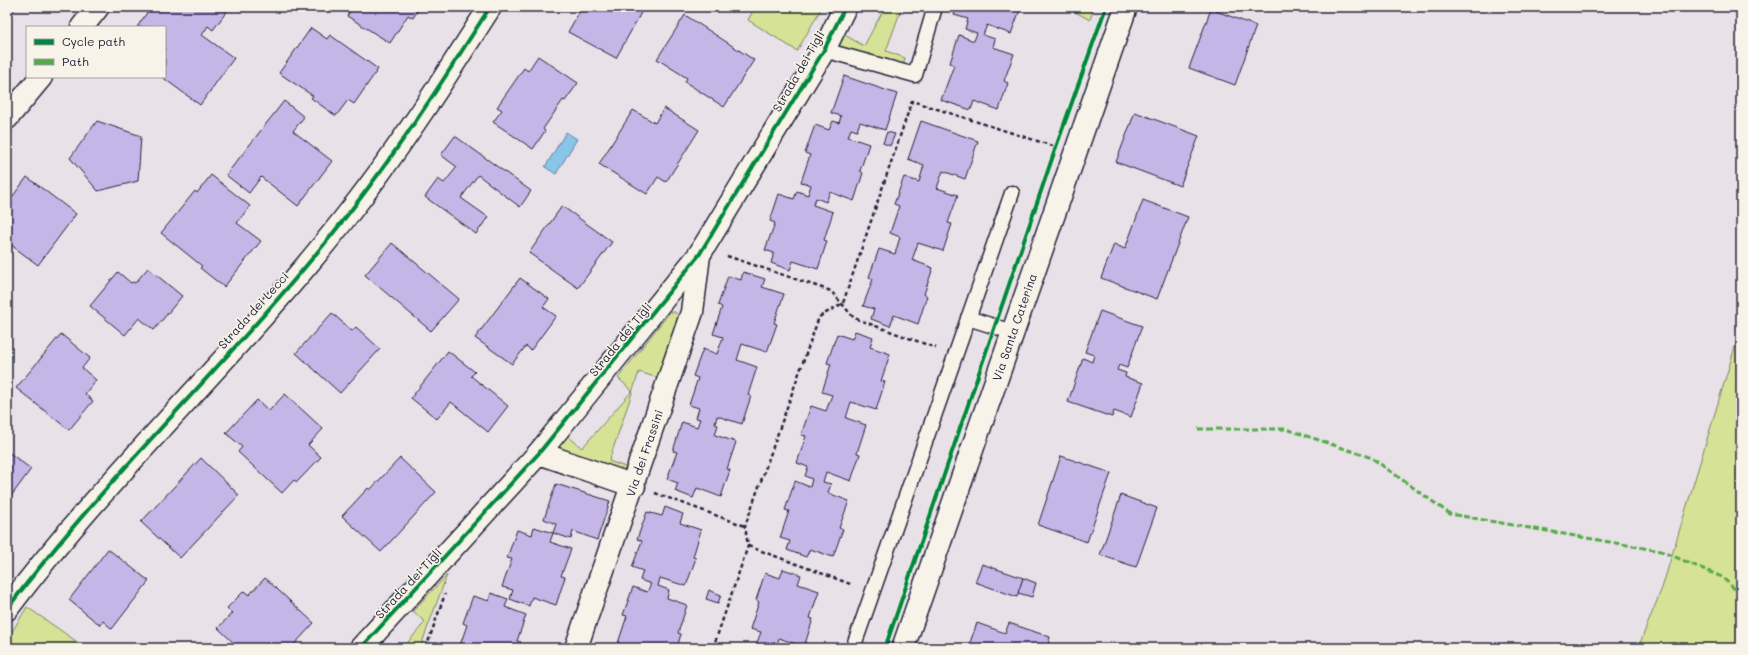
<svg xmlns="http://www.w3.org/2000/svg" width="1748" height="655" font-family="Mali,sans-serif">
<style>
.green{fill:#d6e295;stroke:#7c8268}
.water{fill:#89c4e9;stroke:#6083a3}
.building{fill:#c6b6e7;stroke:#22223b}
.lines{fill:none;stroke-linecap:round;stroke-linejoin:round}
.lane-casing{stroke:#22223b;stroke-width:17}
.street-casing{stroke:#22223b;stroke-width:25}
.secondary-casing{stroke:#22223b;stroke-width:25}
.path{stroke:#22223b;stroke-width:2.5;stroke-dasharray:4 3;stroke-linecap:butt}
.lane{stroke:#f7f3e8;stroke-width:14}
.street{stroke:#f7f3e8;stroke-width:22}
.secondary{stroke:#f7f3e8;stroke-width:22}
.quiet{stroke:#53aa46;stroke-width:3;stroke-dasharray:6 3;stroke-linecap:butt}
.cycleway-casing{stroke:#f7f3e8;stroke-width:6}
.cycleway{stroke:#00873e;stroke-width:4}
.labels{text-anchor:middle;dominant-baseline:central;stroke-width:3.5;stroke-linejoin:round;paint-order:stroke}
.street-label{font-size:12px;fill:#22223b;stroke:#f7f3e8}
</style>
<rect width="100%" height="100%" fill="#e8e1e8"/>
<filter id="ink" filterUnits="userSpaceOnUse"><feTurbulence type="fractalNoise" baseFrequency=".025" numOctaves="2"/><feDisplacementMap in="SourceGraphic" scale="8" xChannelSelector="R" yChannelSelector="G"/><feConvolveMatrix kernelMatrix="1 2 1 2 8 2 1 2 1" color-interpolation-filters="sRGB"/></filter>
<g filter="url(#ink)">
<g class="green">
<path d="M755,7H822L797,51L748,20Z"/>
<path d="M885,7H902L886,51L905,58L903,67L836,47L843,34L864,46Z"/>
<path d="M1066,7H1094L1090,20Z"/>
<path d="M670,312H675L678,316V322L658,378L639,372L609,461L628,468L625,476L556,450L567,435L582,448L632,391L618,378Z"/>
<path d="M1741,327V648H1638L1662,588Z"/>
<path d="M447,575L420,648H403L425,622L413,611Z"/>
<path d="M27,607L86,648H7V640Z"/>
</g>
<path class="water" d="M566,132L577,139L556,174L545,167Z"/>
<g class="building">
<path d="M7,7H17L7,18Z"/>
<path d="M151,7H230L213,30L208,26L202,35L234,58L200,105L162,77H165V27H137Z"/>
<path d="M353,7H420L413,18L408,15L390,43L347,16Z"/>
<path d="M582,7H636L642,11L616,58L568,32Z"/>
<path d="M957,7H1021L1011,34L987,25L983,35L995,39L993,47L1014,54L1004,81L1008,83L999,110L974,101L971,110L941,100L954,65L950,63L959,35L974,41L977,33L965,29L968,19L954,15Z"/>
<path d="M1211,9L1256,26L1235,85L1189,68Z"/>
<path d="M685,15L754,60L724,107L685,82L687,78L657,59Z"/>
<path d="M311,28L327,39L330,35L378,69L354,104L348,100L336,116L311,98L313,96L279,73Z"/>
<path d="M538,56L578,83L565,101L563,100L543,129L545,131L533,149L493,122L502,110L497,107L524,68L528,71Z"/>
<path d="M844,76L897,94L885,130L860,122L857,131L851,129L848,137L869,144L860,171L863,173L854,201L830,192L826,202L816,198L813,205L833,212L824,240L827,241L818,269L793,261L790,270L771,263L774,253L765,250L775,223L770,221L779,194L794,199L797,191L808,195L811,185L801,182L810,155L805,153L815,125L829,130L833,121L839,123L841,116L831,113Z"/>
<path d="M284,101L304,117L293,131L332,161L298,206L261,177L249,193L226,175Z"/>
<path d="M664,108L699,130L666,182L658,177L647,194L599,164L633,110L655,123Z"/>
<path d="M1135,112L1199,136L1180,186L1116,162Z"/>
<path d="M97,121L141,136L138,181L98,191L70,158Z"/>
<path d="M921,121L978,141L965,179L943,171L937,188L958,195L948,223L952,224L943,251L918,243L912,260L933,268L924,294L927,296L918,324L894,315L890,326L871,319L874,309L863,306L873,279L869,277L879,249L895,254L900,237L890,233L899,206L894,204L904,177L919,182L924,165L908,159Z"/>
<path d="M887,132L895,134L890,146L883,143Z"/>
<path d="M455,136L531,191L520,207L478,175L461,198L488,217L476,234L425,197L438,179L444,183L457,167L441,155Z"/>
<path d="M211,175L250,206L237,223L261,241L224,287L200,268L202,266L161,233L195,191L197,193Z"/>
<path d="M27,177L76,214L38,265L7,242V204Z"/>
<path d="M1143,200L1188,217L1157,299L1101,278L1114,244L1125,249Z"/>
<path d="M562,206L612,242L578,288L529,253Z"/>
<path d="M392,243L459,299L431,331L365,275Z"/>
<path d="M148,268L182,296L154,330L139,318L125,335L90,306L118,272L131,283L133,282L135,283Z"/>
<path d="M743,272L765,279L762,287L784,294L774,323L777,324L767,352L742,344L737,360L757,367L748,395L751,396L742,424L717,416L715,424L718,425L715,435L736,442L727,469L730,470L721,497L697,488L693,498L675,491L678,483L667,479L677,452L673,451L682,422L697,427L700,419L696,418L699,408L689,405L698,378L693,376L703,349L717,354L723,337L713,334L722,307L718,305L728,276L741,280Z"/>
<path d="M520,278L549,299L543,307L556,316L531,350L526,346L512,364L475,338Z"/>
<path d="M1100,311L1142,326L1127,368L1119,365L1117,370L1126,373L1125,377L1143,383L1131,417L1114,411L1112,417L1068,402L1083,358L1092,362L1094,355L1085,352Z"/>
<path d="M332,313L352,331L356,327L380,349L340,393L296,353Z"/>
<path d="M855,331L873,337L870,347L890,354L881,381L885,382L876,410L851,402L846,418L866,425L857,453L860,454L851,481L826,472L823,482L831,484L828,493L849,501L839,528L843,529L833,557L810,549L806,557L787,550L790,541L780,538L789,511L785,510L795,481L810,487L812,479L805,476L808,467L797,463L806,436L801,435L811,406L826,411L832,395L822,392L831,364L827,363L837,334L852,339Z"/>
<path d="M61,334L90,358L82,368L96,380L85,394L93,401L69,430L16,388Z"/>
<path d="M448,351L475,372L471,376L508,406L488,432L451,402L437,419L411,398Z"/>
<path d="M285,394L323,429L308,445L321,457L297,482L294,480L282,493L238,452L242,447L226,433L257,400L269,411Z"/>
<path d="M7,451L31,469L9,499L7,497Z"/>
<path d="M1061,456L1111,473L1087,542L1038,525Z"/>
<path d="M201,458L239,495L180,558L141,522Z"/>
<path d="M400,458L436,492L381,552L342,516L368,488L370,490Z"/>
<path d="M556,484L610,501L597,540L573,531L571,539L553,533L556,524L544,519Z"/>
<path d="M1121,495L1157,508L1136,567L1100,555Z"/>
<path d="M665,507L683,514L680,523L701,530L693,557L696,558L686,586L660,578L658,586L669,590L667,598L687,605L678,633L681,634L677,648H628L618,643L627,616L623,615L633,587L647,592L651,584L640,580L643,571L632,567L642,541L637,539L647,512L662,516Z"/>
<path d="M534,527L553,533L550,542L571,549L561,576L565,577L556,605L532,597L529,606L510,599L513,590L502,587L512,559L507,558L517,530L532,535Z"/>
<path d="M108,549L149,581L112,629L103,621L100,625L69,600Z"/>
<path d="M982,564L1023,578L1017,597L975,582Z"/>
<path d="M783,569L801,575L798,584L819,591L810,618L813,619L804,647L779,638L776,648H755L761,632L750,629L759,602L756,600L765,573L780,578Z"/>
<path d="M265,578L314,623L291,648H239L218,628L232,613L227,608L244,591L249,595Z"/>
<path d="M1023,578L1036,583L1032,597L1018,593Z"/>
<path d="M709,590L721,595L718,603L706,599Z"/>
<path d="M491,593L508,599L505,607L526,615L517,641L521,642L519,648H459L467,625L463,623L473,596L489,601Z"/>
<path d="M977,623L1005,633L1009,623L1050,637L1047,648H968Z"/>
</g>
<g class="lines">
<g class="lane-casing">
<g id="lane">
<path d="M824,50L915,75L935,7"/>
<path d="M968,318L1012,332"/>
<path d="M853,648L1012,193"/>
</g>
</g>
<g class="street-casing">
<g id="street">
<path d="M82,27L98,7"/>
<path d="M7,118L41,77"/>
<path d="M539,453L634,486"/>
<path d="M7,609C113,468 245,348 352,209C402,145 446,76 490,7"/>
<path d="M361,648L539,453L699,255L824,50L845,7"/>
<path d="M576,648L692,312L699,255"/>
</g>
</g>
<g class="secondary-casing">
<path id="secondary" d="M903,648L1126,7"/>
</g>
<g class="path">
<path d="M727,256L831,291L854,318L936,348"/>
<path d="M655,493L745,526"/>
<path d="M748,546L853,585"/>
<path d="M426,648L445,594"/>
<path d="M713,648L748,546L745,526L819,317L843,303L912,101L1053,146"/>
</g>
<use href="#lane" class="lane"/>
<use href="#street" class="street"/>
<use href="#secondary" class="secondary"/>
<path class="quiet" d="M1198,429H1286L1372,458L1450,514L1661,551L1722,577L1741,595"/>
<g class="cycleway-casing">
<g id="cycleway">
<path d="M7,609C113,468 245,348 352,209C402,145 446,76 490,7"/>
<path d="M361,648L539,453L699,255L824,50L845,7"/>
<path d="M885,648L1056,147L1106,7"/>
</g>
</g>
<use href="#cycleway" class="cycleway"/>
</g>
</g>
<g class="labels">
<g class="street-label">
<text transform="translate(798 71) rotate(-60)">Strada dei Tigli</text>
<text transform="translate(253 310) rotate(-48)">Strada dei Lecci</text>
<text transform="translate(1014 327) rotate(-71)">Via Santa Caterina</text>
<text transform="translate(620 339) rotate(-51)">Strada dei Tigli</text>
<text transform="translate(644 453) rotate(-71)">Via dei Frassini</text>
<text transform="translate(408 583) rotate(-47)">Strada dei Tigli</text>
</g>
</g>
<rect width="1748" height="655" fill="none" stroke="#f7f3e8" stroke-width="24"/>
<rect x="12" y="12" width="1724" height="631" fill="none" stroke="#22223b" stroke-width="1.5" filter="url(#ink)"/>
<rect x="26" y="26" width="140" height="52" fill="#f7f3e8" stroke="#a29fa3"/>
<rect x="34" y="39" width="20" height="6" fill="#00873e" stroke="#a29fa3"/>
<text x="62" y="46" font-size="12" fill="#22223b">Cycle path</text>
<rect x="34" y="59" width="20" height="6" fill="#53aa46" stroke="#a29fa3"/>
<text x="62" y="66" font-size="12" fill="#22223b">Path</text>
</svg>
